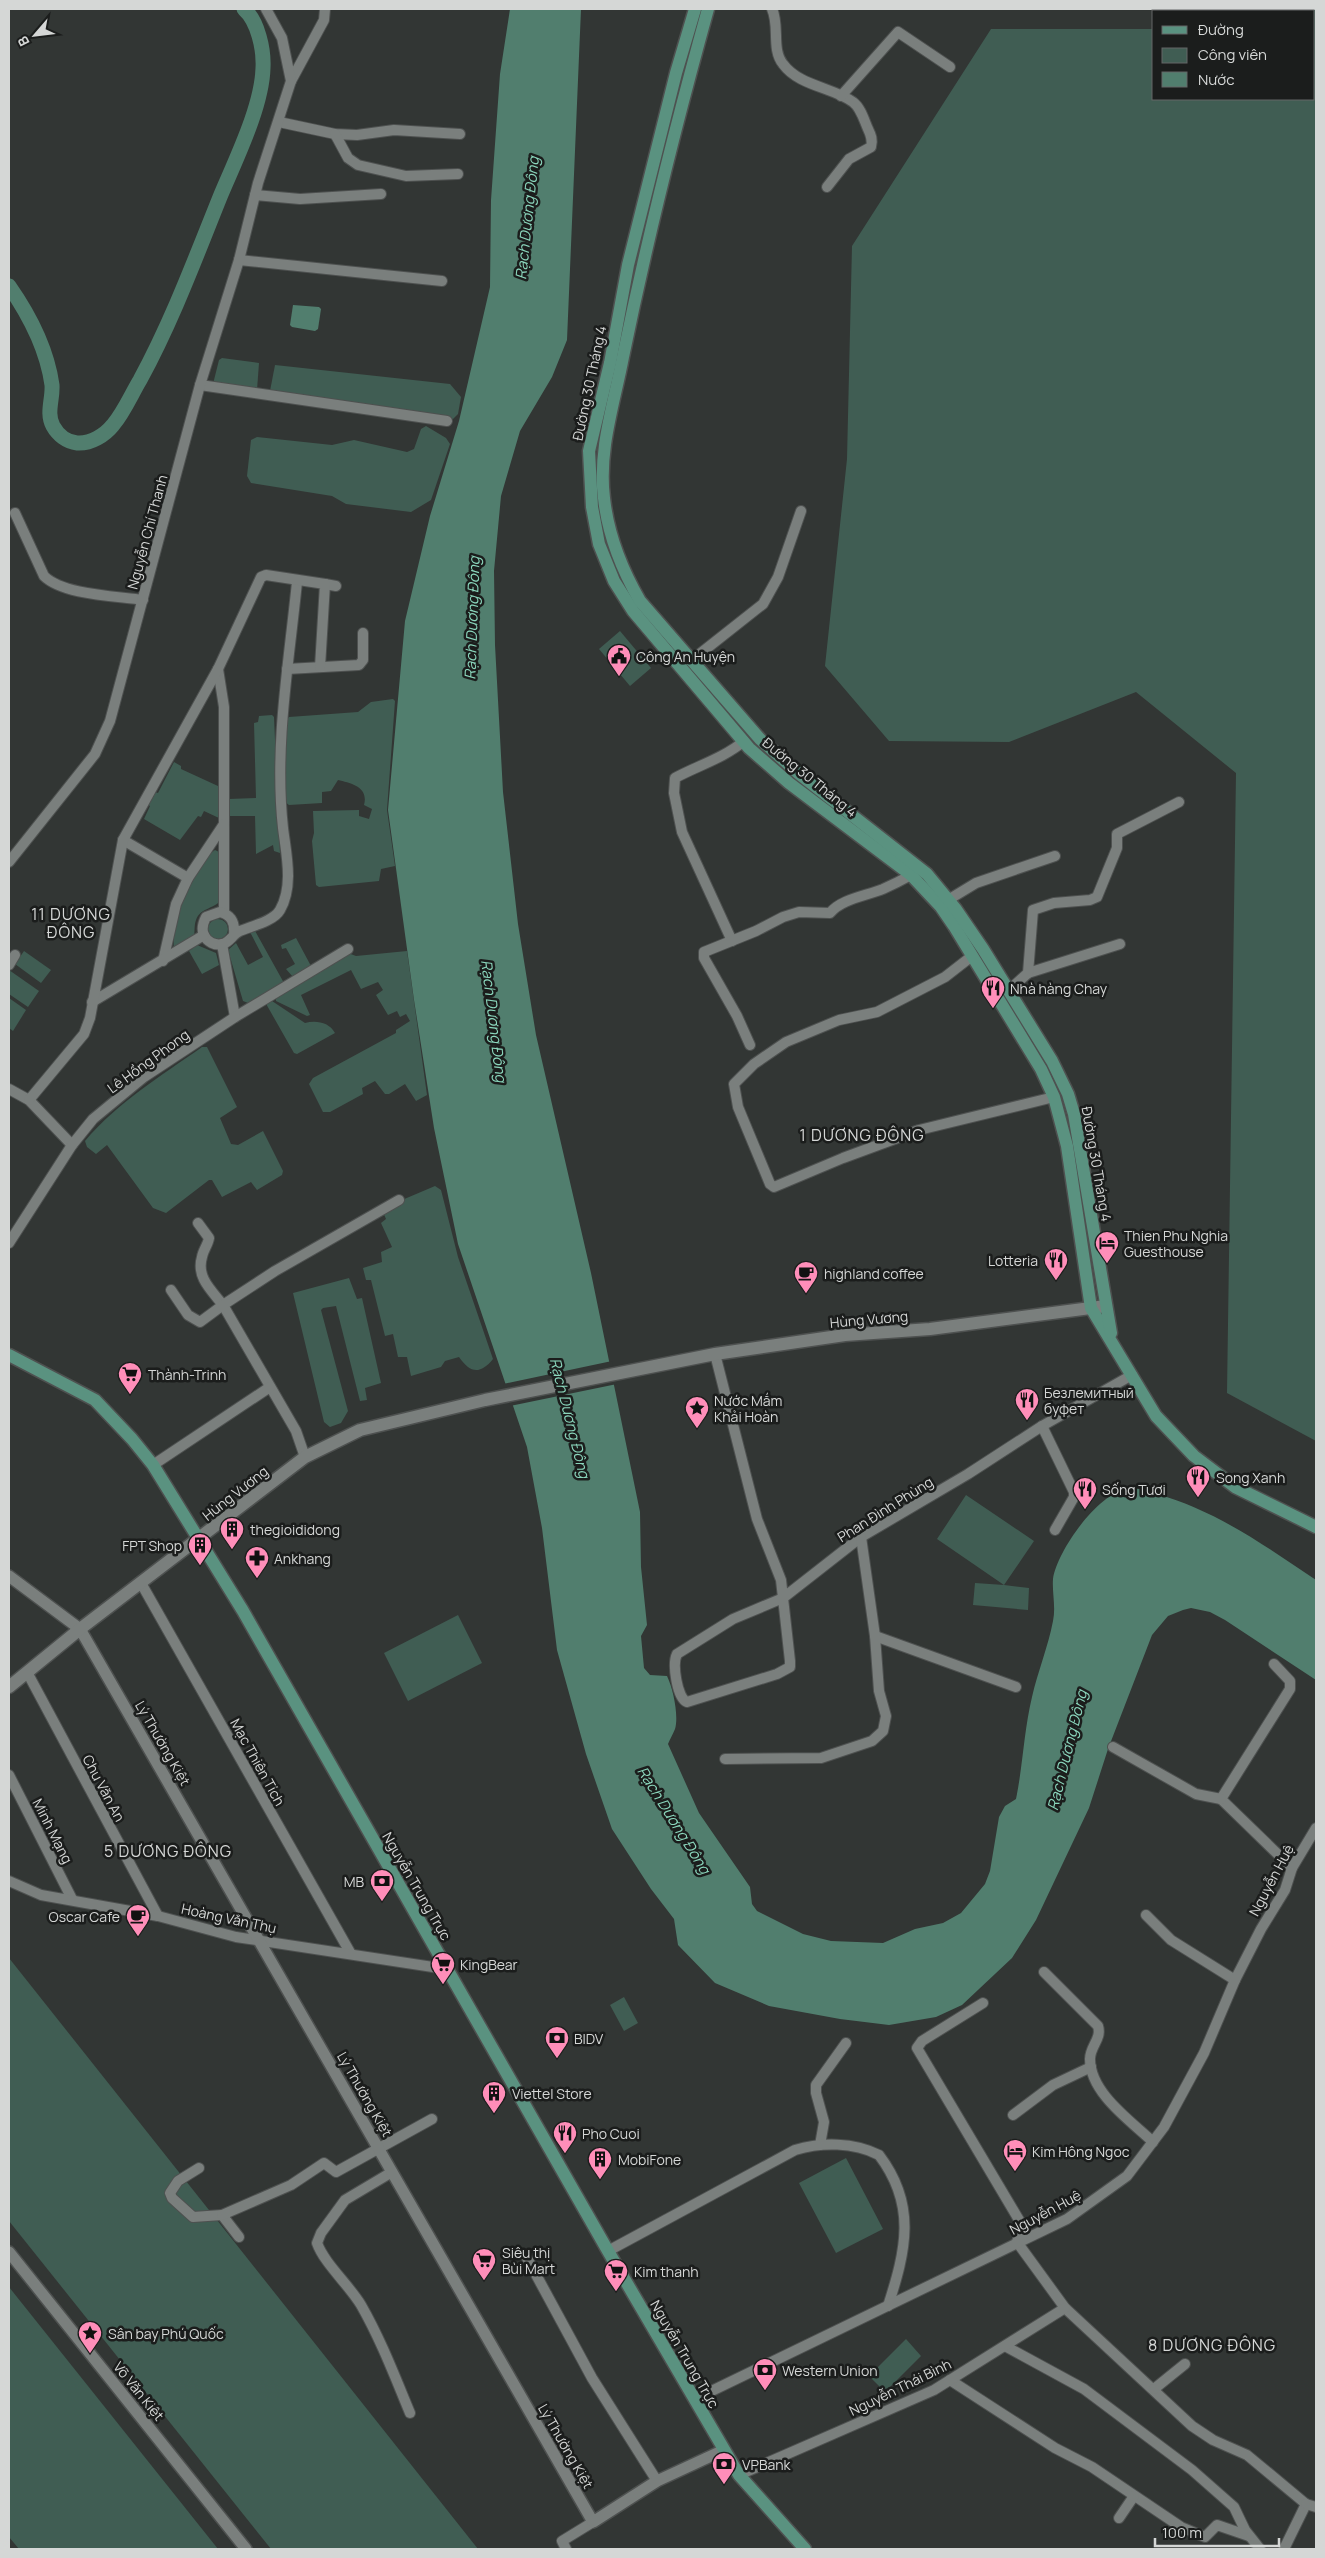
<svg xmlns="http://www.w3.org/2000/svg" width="1325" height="2558" font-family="Manrope,sans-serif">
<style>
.green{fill:#405d53}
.water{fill:#517e6e}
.pier{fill:#323634}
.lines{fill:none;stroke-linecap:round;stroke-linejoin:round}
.river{stroke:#517e6e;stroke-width:15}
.minor-casing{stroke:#4e5150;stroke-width:12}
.tertiary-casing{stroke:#4e5150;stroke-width:14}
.secondary-casing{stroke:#4e5150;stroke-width:15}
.primary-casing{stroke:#4e5150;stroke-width:15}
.minor{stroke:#7a7f7d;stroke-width:10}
.tertiary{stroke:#7a7f7d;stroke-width:11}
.secondary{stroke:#7a7f7d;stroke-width:12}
.primary{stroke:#5a9280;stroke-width:12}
.labels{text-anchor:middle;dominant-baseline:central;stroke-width:5;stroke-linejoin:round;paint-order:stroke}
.street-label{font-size:14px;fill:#d5d7d6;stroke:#1b1d1c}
.poi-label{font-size:14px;fill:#d5d7d6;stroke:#1b1d1c;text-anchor:start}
.water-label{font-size:15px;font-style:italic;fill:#8bd7bd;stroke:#1b1d1c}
.quarter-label{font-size:16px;letter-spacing:1px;fill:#d5d7d6;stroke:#1b1d1c}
</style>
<rect width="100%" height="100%" fill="#323634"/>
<g class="green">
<path d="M1201,9H1316V1441L1227,1393L1236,773L1136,692L1009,742L889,741L825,666L847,459L852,246L991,29H1154V99H1314V11H1198Z"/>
<path d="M222,358L259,363L257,390L213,384L219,360Z"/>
<path d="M275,365L450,384L461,397L458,414L453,419L275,395L270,391Z"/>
<path d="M426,426L446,438L450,444L431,500L411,512L346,504L332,496L251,483L247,476L251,440L257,437L332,445L354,440L407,452L414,449L421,429Z"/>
<path d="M620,631L651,668L630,686L599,649Z"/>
<path d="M393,699L395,701L387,810L395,866L381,869L379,881L319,887L316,885L312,841L314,833L313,811L359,810V816L369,819L372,809L364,805C369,787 351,783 338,780L331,791L322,792V803L289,805L285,802V722L289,717L358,712L371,702Z"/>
<path d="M272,715L274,717L280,853L274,851L273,845L256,854L255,816H229V799L256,798L254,723L258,722L259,716Z"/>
<path d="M174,762L181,766V769L218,786L221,814L219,818L204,811L201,817L198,816L180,840L144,819L150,806L145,803L152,791L158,793Z"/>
<path d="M215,850L219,852L221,900C214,909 200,908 196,920C194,925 195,931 194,936L174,950C171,923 191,864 215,850Z"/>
<circle cx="218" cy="929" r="10"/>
<path d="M254,929L284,983L248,1003L243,1001L228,950L236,943L248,965L263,957L250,932Z"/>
<path d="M296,938L311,966L293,977L286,969L295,964L286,948L282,949L281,945Z"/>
<path d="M197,945L216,953L219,965L202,974L189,951Z"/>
<path d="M24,951L51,970L41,983L15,964Z"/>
<path d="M407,951L427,1095L416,1101L405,1084L389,1094H385L375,1081L362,1088L363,1094L330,1112H323L309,1084L313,1078L396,1033V1030L410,1021L406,1014L400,1017L397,1011L388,1015L376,995L383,990L378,982L361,989L351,970L301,995L310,1015L307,1016L276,1001V996L348,953L356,956Z"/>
<path d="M9,970L39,991L28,1007L9,994Z"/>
<path d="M9,998L26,1010L13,1031L9,1028Z"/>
<path d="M269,999L305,1023C316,1020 329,1022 335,1033L297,1054L294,1053L265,1002Z"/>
<path d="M202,1047H207L237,1107L220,1118L231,1144L238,1145L263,1131L283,1171L282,1175L257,1190L251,1182L222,1197L212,1180H209L166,1213L153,1208L107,1145L96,1154L87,1147L85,1141C118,1102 161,1076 202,1047Z"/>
<path d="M435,1186L441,1190L458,1257L493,1359C480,1375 470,1373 459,1357L445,1361L441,1367L411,1376L407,1357H398L393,1334L385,1336L371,1280H366L363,1268L382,1262L381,1252L392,1247L381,1223L386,1219L383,1212L402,1200Z"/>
<path d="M349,1278L357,1299L362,1298L381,1383L365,1388L367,1400L360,1401L336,1306L323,1308L321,1310L348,1411L341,1423L330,1427L324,1422L293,1293Z"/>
<path d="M966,1495L1034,1541L1004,1585L1029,1588L1028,1610L973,1605L975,1583L1004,1585L937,1539Z"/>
<path d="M458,1615L482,1663L408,1701L384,1653Z"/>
<path d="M9,1958L478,2549H271L9,2221Z"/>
<path d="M624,1997L638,2023L624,2031L610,2005Z"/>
<path d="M846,2158L883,2229L836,2253L799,2183Z"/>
<path d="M9,2287L218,2549H19L9,2537Z"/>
<path d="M906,2339L921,2356L885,2392L869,2376Z"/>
</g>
<g class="water">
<path d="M510,9H581L567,340L552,377L520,431L501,496L494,571L495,645L503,792L518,924L536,1035L591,1273L640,1512L641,1567L647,1625L641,1636L644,1668L650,1675L667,1676C673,1688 679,1716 675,1729C673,1734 670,1739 668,1744L699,1813L750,1887L752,1904L757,1911L803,1934L831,1941L883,1943L915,1929L943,1923L961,1913L985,1884L990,1871L999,1817L1005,1806L1016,1799C1023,1765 1024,1730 1032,1697C1038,1671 1048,1647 1053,1621C1056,1607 1052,1593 1053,1579C1057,1551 1098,1493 1127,1489C1137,1487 1147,1491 1157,1494C1215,1510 1267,1547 1316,1580V1680L1225,1620L1210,1612L1191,1608L1183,1610L1168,1616L1152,1635L1108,1749L1089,1808L1036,1920L1012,1958L962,2005L936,2017L889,2025L840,2019L769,2006L715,1983L678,1945L674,1919L651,1889L612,1829L586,1754L557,1650L542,1528L527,1447L458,1244L434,1128L414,1000L388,810L405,621L430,516L459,421L490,287L491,200L500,74Z"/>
<path d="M293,305L319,307L321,309L318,329L315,331L292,327L290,325Z"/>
</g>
<path class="pier" d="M612,1361L617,1384L510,1406L503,1384Z"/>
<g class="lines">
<path class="river" d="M9,286C30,316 47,349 52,385C53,399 46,413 53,426C58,435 67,442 77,443C91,444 105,435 113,425C124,412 131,395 140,380C172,321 195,259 220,197C235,161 262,107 263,68C264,50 258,21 244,9"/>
<g class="minor-casing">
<g id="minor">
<path d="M772,9C780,26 771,49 783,64C799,86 832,87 853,102C861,108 864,120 868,129C871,135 873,140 871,147L849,159L827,187"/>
<path d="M291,81L324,20L325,9"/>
<path d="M841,96L898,32L950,67"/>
<path d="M279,122L335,134L357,135L394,130L460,134"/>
<path d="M335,134L348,158L358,165L406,176L458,174"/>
<path d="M255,195L300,199L381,194"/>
<path d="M239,260L442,281"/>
<path d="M200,385L447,421"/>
<path d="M15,513L44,576C63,595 117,596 143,600"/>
<path d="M325,584L336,586"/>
<path d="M692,660L763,604L778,577L801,511"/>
<path d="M218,669L224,707V913"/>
<path d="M287,669L359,665L363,660V633"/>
<path d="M123,840L188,878"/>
<path d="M9,862L95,754L110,721L200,385L239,260L258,183L291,81L282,38L266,9"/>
<path d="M948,900L976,883L1055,856"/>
<path d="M234,934C235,922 231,915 220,912L206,917C203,923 201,929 204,935C207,942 215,946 223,944C230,942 233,934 240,931C252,926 274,921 280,910C294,886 286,853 283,828C274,746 289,663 297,582"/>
<path d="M732,941L682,832L674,793L675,778C697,766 724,758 744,741"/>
<path d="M222,944L235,1017"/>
<path d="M972,956L945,977L877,1012L839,1020L786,1042L754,1064L734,1084L738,1107L770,1184L774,1187L843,1158L919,1130L1054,1097"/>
<path d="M163,961L176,904L188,878L224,824"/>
<path d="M9,965L15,955"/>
<path d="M1028,973L1120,944"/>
<path d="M1008,991L1028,973L1033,910L1054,903L1090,900L1097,897L1117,848V834L1179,802"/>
<path d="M92,1002L204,935"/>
<path d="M750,1045L737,1016L704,958V952L756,931L783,917L799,912L830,913C841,899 866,896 883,889C892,885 902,880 911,875"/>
<path d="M9,1089L29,1100L72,1145"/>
<path d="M29,1100L84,1034L90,1018L123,840L218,669L261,577L266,575L325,584L320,667"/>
<path d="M9,1243L72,1145L93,1119L144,1077L235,1017L348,949"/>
<path d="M171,1290L188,1315L200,1322L223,1305C211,1290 196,1277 202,1257C203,1250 208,1245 209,1238L198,1223"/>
<path d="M715,1354L757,1519L781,1580L790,1661V1667L777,1674L687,1702C677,1698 672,1664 677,1654L733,1619L783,1598L861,1537L968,1474L1042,1426L1132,1375"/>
<path d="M1042,1426L1074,1492V1497L1055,1530"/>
<path d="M305,1457L296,1431L223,1305L275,1271L399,1200"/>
<path d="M153,1465L270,1387"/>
<path d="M141,1583L351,1954"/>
<path d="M875,1636L1016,1687"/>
<path d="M1274,1664L1290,1681V1689L1221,1799L1292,1868"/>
<path d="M27,1672L158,1916"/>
<path d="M1113,1747L1196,1794L1221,1799"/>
<path d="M725,1759L821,1758L872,1741L883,1731L886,1716L879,1691L875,1636L861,1537"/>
<path d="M9,1775L72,1899"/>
<path d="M9,1881L41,1895L158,1916L236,1937L446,1969"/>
<path d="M1146,1915L1171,1940L1235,1980"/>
<path d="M1044,1972L1098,2026C1102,2039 1090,2046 1090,2059C1090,2093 1131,2121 1153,2142"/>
<path d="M983,2003L922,2041L917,2048L1022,2225L1017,2242L1065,2308L1192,2426L1213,2440L1247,2455L1306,2504L1284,2549"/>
<path d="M1013,2115L1053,2085L1091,2067"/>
<path d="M820,2145L824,2122L816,2093V2085L846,2043"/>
<path d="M199,2168L178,2181L170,2193L172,2198L193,2217L222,2215L239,2237"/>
<path d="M392,2172L345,2200L321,2233L317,2243C324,2263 349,2285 361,2305C381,2340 395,2377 410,2413"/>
<path d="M222,2215L291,2185L324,2163L336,2172L432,2119"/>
<path d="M608,2251L795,2150C821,2142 854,2142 879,2155C917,2205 906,2250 888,2306"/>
<path d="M527,2258L592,2378L657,2481"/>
<path d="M1005,2346L1084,2389L1192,2470L1234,2507L1245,2530L1260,2549"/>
<path d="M950,2380L1055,2448L1092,2467L1181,2527L1205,2537L1217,2525L1249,2536"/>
<path d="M1154,2389L1185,2364"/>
<path d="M695,2399L1067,2219L1127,2176L1164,2127L1204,2053L1235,1980L1261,1929L1285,1890L1292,1868L1316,1828"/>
<path d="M739,2475L934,2390L1065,2308"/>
<path d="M1306,2504L1316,2507"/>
<path d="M1119,2518L1134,2496"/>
<path d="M566,2549L562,2541L593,2522"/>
</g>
</g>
<g class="tertiary-casing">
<g id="tertiary">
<path d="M9,1576L80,1629L593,2522L657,2481L724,2450"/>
<path d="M9,2252L246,2549"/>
</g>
</g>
<g class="secondary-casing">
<path id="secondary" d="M9,1687L80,1629L305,1457L360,1430L485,1400L715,1354L845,1335L930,1329L1106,1306"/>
</g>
<g class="primary-casing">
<g id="primary">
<path d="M695,9L676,73L628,265L610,363L589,451L592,507L599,544L614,581L633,611L749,748L789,783L911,875L941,907L954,926L1041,1069L1054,1097L1067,1146L1091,1308L1156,1416L1194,1456L1235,1487L1316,1527"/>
<path d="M708,9C676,124 647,240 623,357C614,404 598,450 604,498C608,535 621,568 640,601L760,739L798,773L927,874L955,908L983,949L1052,1061L1068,1094L1074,1114L1111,1333"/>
<path d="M9,1355L95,1400L132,1439L153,1465L243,1611L608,2251L739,2475L805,2549"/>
</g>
</g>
<use href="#minor" class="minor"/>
<use href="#tertiary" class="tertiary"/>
<use href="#secondary" class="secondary"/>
<use href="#primary" class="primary"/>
</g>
<defs>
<g id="civic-pin" transform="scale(1.25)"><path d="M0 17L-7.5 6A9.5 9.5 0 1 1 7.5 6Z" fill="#ff8eb9" stroke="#1b1d1c"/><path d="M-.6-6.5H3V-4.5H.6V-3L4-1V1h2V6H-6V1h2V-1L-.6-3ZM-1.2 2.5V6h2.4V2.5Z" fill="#111"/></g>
<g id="restaurant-pin" transform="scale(1.25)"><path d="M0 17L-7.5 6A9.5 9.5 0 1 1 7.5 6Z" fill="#ff8eb9" stroke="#1b1d1c"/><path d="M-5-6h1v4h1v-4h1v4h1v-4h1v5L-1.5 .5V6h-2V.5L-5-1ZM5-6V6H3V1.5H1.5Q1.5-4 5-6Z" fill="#111"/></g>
<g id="hotel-pin" transform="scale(1.25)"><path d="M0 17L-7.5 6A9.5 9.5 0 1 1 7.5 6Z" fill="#ff8eb9" stroke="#1b1d1c"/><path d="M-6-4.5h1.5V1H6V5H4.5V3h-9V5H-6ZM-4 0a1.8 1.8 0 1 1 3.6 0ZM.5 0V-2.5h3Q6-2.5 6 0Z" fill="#111"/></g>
<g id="cafe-pin" transform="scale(1.25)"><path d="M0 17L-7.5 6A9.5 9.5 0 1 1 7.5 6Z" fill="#ff8eb9" stroke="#1b1d1c"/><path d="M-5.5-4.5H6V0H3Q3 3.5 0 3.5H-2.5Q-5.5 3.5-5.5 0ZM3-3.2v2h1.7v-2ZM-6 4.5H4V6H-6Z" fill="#111"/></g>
<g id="supermarket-pin" transform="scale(1.25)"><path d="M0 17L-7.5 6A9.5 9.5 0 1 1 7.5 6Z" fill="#ff8eb9" stroke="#1b1d1c"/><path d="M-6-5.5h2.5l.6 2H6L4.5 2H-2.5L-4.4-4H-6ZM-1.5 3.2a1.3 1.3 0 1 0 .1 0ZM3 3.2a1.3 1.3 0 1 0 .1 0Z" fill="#111"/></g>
<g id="sight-pin" transform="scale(1.25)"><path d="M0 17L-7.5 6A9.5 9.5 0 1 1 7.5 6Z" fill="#ff8eb9" stroke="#1b1d1c"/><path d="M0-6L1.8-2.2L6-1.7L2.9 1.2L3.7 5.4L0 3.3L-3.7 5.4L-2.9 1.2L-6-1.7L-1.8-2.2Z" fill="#111"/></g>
<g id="building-pin" transform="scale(1.25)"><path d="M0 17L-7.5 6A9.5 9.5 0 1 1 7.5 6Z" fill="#ff8eb9" stroke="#1b1d1c"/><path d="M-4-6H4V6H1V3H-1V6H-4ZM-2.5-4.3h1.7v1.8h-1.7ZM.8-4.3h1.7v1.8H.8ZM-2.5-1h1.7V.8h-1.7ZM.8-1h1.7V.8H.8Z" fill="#111"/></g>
<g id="pharmacy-pin" transform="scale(1.25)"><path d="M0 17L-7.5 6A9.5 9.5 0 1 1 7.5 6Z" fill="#ff8eb9" stroke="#1b1d1c"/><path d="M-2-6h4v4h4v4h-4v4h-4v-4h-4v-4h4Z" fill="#111"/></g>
<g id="bank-pin" transform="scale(1.25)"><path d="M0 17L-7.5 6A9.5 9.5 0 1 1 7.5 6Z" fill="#ff8eb9" stroke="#1b1d1c"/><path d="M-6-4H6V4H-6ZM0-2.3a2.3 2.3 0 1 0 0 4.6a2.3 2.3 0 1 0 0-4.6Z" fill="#111"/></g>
</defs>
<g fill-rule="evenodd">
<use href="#civic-pin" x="619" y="656"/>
<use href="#restaurant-pin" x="993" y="988"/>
<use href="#hotel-pin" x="1107" y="1243"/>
<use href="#restaurant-pin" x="1056" y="1260"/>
<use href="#cafe-pin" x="806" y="1273"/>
<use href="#supermarket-pin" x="130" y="1374"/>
<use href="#restaurant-pin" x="1027" y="1400"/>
<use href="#sight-pin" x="697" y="1408"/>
<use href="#restaurant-pin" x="1198" y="1477"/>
<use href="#restaurant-pin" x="1085" y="1489"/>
<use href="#building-pin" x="232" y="1529"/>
<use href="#building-pin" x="200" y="1545"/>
<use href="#pharmacy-pin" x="257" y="1558"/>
<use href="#bank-pin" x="382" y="1881"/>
<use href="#cafe-pin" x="138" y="1916"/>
<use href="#supermarket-pin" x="443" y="1964"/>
<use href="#bank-pin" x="557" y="2038"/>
<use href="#building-pin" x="494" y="2093"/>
<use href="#restaurant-pin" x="565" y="2133"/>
<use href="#hotel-pin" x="1015" y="2151"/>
<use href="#building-pin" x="600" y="2159"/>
<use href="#supermarket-pin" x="484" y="2260"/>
<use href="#supermarket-pin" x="616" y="2271"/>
<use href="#sight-pin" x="90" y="2333"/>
<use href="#bank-pin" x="765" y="2370"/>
<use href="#bank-pin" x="724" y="2464"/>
</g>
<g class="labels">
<g class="street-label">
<text transform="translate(589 383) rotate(-78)">Đường 30 Tháng 4</text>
<text transform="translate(147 532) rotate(-75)">Nguyễn Chí Thanh</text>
<text transform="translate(810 777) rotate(39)">Đường 30 Tháng 4</text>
<text transform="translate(148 1061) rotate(-36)">Lê Hồng Phong</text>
<text transform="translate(1097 1164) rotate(80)">Đường 30 Tháng 4</text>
<text transform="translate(869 1319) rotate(-5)">Hùng Vương</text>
<text transform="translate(235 1493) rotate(-38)">Hùng Vương</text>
<text transform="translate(885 1509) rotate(-32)">Phan Đình Phùng</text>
<text transform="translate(163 1743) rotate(60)">Lý Thường Kiệt</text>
<text transform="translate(258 1762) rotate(61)">Mạc Thiên Tích</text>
<text transform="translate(104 1788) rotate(62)">Chu Văn An</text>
<text transform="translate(53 1831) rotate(63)">Minh Mạng</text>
<text transform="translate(1271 1880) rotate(-62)">Nguyễn Huệ</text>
<text transform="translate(417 1886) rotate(60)">Nguyễn Trung Trực</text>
<text transform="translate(229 1918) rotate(12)">Hoàng Văn Thụ</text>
<text transform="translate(365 2094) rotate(60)">Lý Thường Kiệt</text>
<text transform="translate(1045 2212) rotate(-28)">Nguyễn Huệ</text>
<text transform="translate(685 2354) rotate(60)">Nguyễn Trung Trực</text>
<text transform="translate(900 2387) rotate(-26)">Nguyễn Thái Bình</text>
<text transform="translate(139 2391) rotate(51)">Võ Văn Kiệt</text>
<text transform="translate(566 2446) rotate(60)">Lý Thường Kiệt</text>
</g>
<g class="poi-label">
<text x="636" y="656">Công An Huyện</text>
<text x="1010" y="988">Nhà hàng Chay</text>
<text x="1124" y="1235">Thien Phu Nghia<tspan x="1124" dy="16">Guesthouse</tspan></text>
<text x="1038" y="1260" text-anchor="end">Lotteria</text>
<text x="824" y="1273">highland coffee</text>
<text x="148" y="1374">Thành-Trinh</text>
<text x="1044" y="1392">Безлемитный<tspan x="1044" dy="16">буфет</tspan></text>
<text x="714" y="1400">Nước Mắm<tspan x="714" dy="16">Khải Hoàn</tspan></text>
<text x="1216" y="1477">Song Xanh</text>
<text x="1102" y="1489">Sống Tươi</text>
<text x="250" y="1529">thegioididong</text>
<text x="182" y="1545" text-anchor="end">FPT Shop</text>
<text x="274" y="1558">Ankhang</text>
<text x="364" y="1881" text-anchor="end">MB</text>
<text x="120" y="1916" text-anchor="end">Oscar Cafe</text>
<text x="460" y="1964">KingBear</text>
<text x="574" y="2038">BIDV</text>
<text x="512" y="2093">Viettel Store</text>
<text x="582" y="2133">Pho Cuoi</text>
<text x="1032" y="2151">Kim Hông Ngoc</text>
<text x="618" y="2159">MobiFone</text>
<text x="502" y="2252">Siêu thị<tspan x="502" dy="16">Bùi Mart</tspan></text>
<text x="634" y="2271">Kim thanh</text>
<text x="108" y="2333">Sân bay Phú Quốc</text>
<text x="782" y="2370">Western Union</text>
<text x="742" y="2464">VPBank</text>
</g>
<g class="water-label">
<text transform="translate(527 218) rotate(-84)">Rạch Dương Đông</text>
<text transform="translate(472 618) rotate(-88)">Rạch Dương Đông</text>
<text transform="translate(494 1021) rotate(83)">Rạch Dương Đông</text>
<text transform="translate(570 1418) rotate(76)">Rạch Dương Đông</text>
<text transform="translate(1067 1750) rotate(-76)">Rạch Dương Đông</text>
<text transform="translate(674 1820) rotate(58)">Rạch Dương Đông</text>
</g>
<g class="quarter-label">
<text x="71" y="914">11 DƯƠNG<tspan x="71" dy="18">ĐÔNG</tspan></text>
<text x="862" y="1135">1 DƯƠNG ĐÔNG</text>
<text x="168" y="1851">5 DƯƠNG ĐÔNG</text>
<text x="1212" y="2345">8 DƯƠNG ĐÔNG</text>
</g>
</g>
<rect width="1325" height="2558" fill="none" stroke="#d5d7d6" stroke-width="20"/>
<rect x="1152" y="10" width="162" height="90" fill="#1b1d1c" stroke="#656766"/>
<rect x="1162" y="26" width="25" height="8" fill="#5a9280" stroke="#656766"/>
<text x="1198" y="35" font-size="15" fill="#d5d7d6">Đường</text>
<rect x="1162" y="48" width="25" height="15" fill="#405d53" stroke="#656766"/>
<text x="1198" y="60" font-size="15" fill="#d5d7d6">Công viên</text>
<rect x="1162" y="72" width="25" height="15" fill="#517e6e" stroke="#656766"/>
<text x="1198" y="85" font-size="15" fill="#d5d7d6">Nước</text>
<g transform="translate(35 35) rotate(242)" stroke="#1b1d1c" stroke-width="4" paint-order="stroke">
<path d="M0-4L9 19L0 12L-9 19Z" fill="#d5d7d6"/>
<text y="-8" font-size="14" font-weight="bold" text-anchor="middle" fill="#d5d7d6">B</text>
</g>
<path d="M1155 2538v8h124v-8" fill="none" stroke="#d5d7d6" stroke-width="2.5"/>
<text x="1162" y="2538" font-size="15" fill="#d5d7d6" stroke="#1b1d1c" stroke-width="4" paint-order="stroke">100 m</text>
</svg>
